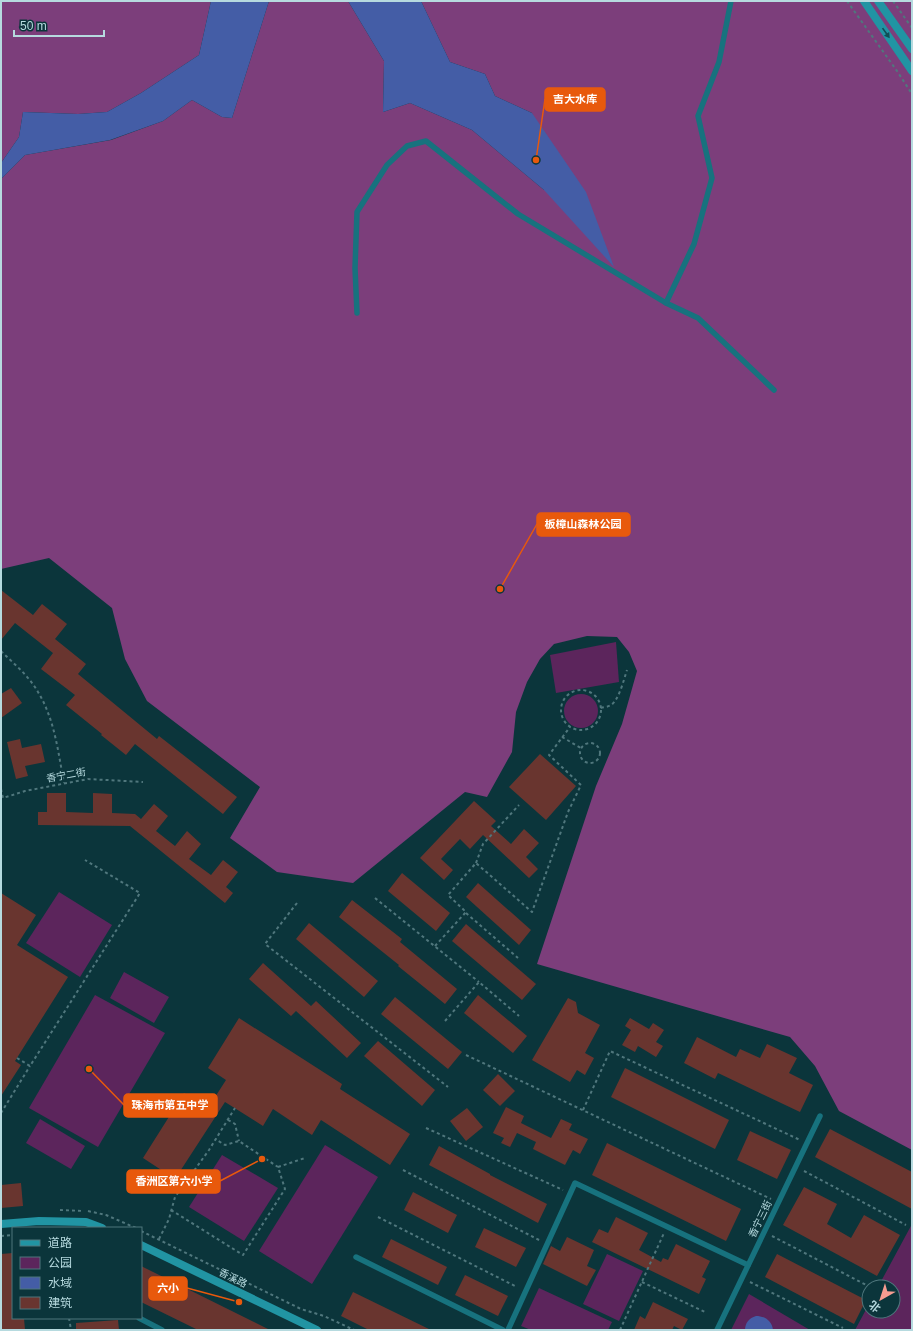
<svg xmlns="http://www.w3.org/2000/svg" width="913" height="1331" font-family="Helvetica,'Noto Sans SC',sans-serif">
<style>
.green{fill:#5c255c}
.forest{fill:#7c3e7b}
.water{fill:#445da6}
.building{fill:#69352f}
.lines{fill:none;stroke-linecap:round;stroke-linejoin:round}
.path{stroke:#50777d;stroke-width:2;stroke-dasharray:3 3;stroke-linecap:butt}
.lane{stroke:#17727e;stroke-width:5.5}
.secondary{stroke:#2194a3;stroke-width:8}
.oneway{fill:#104d55}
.labels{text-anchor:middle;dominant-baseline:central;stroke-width:3;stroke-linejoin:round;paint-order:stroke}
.street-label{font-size:10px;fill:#b6dadf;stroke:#0b353b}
.leader{fill:none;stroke:#e8590c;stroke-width:1.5}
.callout-dot{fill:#e8590c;stroke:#0b353b;stroke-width:1.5}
.callout{fill:#e8590c;stroke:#e8590c;stroke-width:1.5}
.callout-label{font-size:11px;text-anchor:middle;font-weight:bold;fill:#fff}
</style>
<rect width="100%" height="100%" fill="#0b353b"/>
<g class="green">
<path d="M616,642L619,682L556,693L550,655Z"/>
<circle cx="581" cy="711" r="17"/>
<path d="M59,892L112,925L80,977L26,943Z"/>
<path d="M124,972L169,997L154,1023L110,998Z"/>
<path d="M95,995L165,1033L98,1147L29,1108Z"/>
<path d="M40,1119L85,1146L71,1169L26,1143Z"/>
<path d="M325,1145L378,1177L312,1284L259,1251Z"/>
<path d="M222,1155L278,1188L244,1241L189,1207Z"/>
<path d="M912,1224V1330H855L869,1304V1311H893V1287H878Z"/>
<path d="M607,1254L643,1271L619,1321L583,1304Z"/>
<path d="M539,1288L612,1322L608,1330H531L521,1326Z"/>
<path d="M749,1294L810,1330H731Z"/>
</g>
<g class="forest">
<path d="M1,1H211L199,55L141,93L107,112L78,114L23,112L19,137L1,163Z"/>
<path d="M269,1H348L384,61L383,112L410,103L472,130L544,190L532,113L495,96L485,74L450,62L421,1H912V1150L839,1111L815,1066L790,1037L537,964L596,786L622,724L637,671L629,652L617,637L587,636L554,644L540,659L527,682L516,712L512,752L487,797L465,792L353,883L277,872L230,838L260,787L147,701L125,659L112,608L49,558L1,569V179L25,155L111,140L163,121L192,100L222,117L232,118Z"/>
</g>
<g class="water">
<path d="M211,1H269L232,118L222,117L192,100L163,121L110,140L25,155L1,179V163L19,137L23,112L78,114L107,112L141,93L199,55Z"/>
<path d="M348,1H421L450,62L485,74L495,96L532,113L586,192L614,267L544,190L472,130L410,103L383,112L384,61Z"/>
<path d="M756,1316C765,1316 772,1321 773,1330H745C745,1323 749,1318 756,1316Z"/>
</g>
<g class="building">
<path d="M1,590L33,615L42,604L67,624L55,639L86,664L78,674L157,739L159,736L237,797L223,814L135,744L126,755L101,735L102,734L66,705L75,695L41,669L53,653L15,623L1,640Z"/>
<path d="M11,688L22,703L1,718V694Z"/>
<path d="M20,739L22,748L41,744L45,762L25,766L28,776L16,779L7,742Z"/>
<path d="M540,754L576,786L546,820L509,787Z"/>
<path d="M47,793H66V812L93,813V793L112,794V813L135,814L141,819L154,804L168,816L156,831L175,846L187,831L201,844L189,859L211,875L223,860L238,872L226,887L233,893L225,903L130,826L38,825V812H47Z"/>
<path d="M474,801L496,821L491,826L511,844L524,829L539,843L526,857L538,869L529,878L483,835L470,849L460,839L441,859L453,870L444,880L420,858Z"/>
<path d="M402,873L450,913L436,931L388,891Z"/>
<path d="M478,883L531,930L519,945L466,897Z"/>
<path d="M1,893L36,915L17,945L68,977L15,1061L21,1065L1,1096Z"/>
<path d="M352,900L402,939L400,942L457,989L445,1004L398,966L399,965L339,917Z"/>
<path d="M309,923L378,981L364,997L296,939Z"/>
<path d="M466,924L536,984L522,1000L452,941Z"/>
<path d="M263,963L311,1006L316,1001L361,1043L347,1058L296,1011L291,1016L249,979Z"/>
<path d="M478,995L527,1036L513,1053L464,1013Z"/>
<path d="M395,997L462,1052L448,1069L381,1014Z"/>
<path d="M568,998L576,1002L578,1013L600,1025L585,1053L594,1058L585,1075L577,1070L570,1082L532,1060Z"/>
<path d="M239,1018L342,1084L340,1089L410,1134L390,1165L321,1120L312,1135L273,1109L263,1126L225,1102L175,1179L143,1158L184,1093L208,1108L226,1080L208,1068Z"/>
<path d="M630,1018L649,1029L653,1023L664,1030L656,1042L663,1046L656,1057L638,1046L635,1052L622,1045L631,1030L625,1026Z"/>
<path d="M697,1037L736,1057L740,1049L760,1058L767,1044L797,1058L789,1073L813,1085L800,1112L718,1073L715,1079L684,1063Z"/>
<path d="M378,1041L435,1090L422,1106L364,1056Z"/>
<path d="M625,1068L729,1120L715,1149L611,1097Z"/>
<path d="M498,1074L515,1091L500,1106L483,1090Z"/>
<path d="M506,1107L524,1116L521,1123L551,1138L561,1119L572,1124L569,1130L588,1139L580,1154L573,1150L565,1165L533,1149L536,1142L517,1133L510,1147L501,1143L504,1138L493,1133Z"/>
<path d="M467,1108L483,1127L466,1141L450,1121Z"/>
<path d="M830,1129L912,1172V1209L815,1157Z"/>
<path d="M750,1131L791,1150L777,1179L737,1160Z"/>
<path d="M607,1143L741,1209L726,1241L592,1175Z"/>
<path d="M439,1146L490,1174V1175L547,1204L538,1223L429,1165Z"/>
<path d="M21,1183L23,1206L1,1208V1185Z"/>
<path d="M804,1187L837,1204L827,1224L851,1238L864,1215L900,1235L877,1276L783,1225Z"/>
<path d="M413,1192L457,1215L448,1233L404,1210Z"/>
<path d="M616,1217L648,1233L639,1250L661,1262L663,1258L668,1260L676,1244L710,1261L702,1277L706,1279L699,1294L592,1242L599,1229L608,1233Z"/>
<path d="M484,1228L526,1248L516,1267L475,1247Z"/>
<path d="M567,1237L594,1250L587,1266L596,1270L587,1286L543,1264L551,1246L560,1251Z"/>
<path d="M391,1239L447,1267L438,1285L382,1257Z"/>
<path d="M13,1253V1318H24L25,1330H1V1254Z"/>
<path d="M777,1254L866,1300L854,1324L765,1277Z"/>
<path d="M141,1266L270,1330H198L141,1302Z"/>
<path d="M465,1275L508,1296L498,1316L455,1295Z"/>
<path d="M353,1292L431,1330H369L341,1316Z"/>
<path d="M653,1302L688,1319L682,1330L674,1326L672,1330H634L640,1316L645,1319Z"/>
<path d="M118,1320L119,1330H76V1323Z"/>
</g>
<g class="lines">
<g class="path">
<path d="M847,1L897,71L912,94"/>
<path d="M893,1L912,28"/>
<path d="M1,651C14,664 29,676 38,692C55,720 58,752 64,783"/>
<circle cx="581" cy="710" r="20"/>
<path d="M601,708C604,707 608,707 611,705C619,700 624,679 627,670"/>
<path d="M562,737L581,748"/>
<circle cx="590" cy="753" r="10"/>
<path d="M1,789L3,798L25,791L88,779L143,782"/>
<path d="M476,863L483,844L519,805"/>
<path d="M375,898L479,982"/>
<path d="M297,903L265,944L448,1087"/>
<path d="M466,913L518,958"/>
<path d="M435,946L466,912L448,895L476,863L532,912L568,812L581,785L549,755L570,727"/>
<path d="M445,1021L479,982L519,1016"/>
<path d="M466,1055L771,1199"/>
<path d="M17,1058L30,1066L140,893L85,860"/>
<path d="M583,1110L610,1051L800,1140"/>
<path d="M1,1113L30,1066"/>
<path d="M228,1120L235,1124L239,1141"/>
<path d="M426,1128L563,1190"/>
<path d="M278,1167L305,1158"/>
<path d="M403,1170L541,1241"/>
<path d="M804,1171L906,1225"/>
<path d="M60,1210L84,1211"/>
<path d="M171,1210L243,1255L285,1189L278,1167L239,1141L225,1145L215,1139"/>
<path d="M88,1211L106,1215L136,1228"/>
<path d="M378,1217L517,1287"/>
<path d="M141,1231L301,1309L324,1316L354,1330"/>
<path d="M1,1236L13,1235"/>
<path d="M772,1236L870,1287"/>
<path d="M159,1239L169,1219L175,1197L209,1150L235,1108"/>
<path d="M642,1282L707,1313"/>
<path d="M750,1282L843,1328"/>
<path d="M69,1318L71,1330"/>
<path d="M620,1330L664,1233"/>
</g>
<g class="lane">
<path d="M666,303L698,318L774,390"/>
<path d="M357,313L355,268L357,212L387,165L407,146L426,141L518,214L666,303L694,244L712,178L698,116L719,62L731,1"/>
<path d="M356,1257L503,1330"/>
<path d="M139,1318L162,1330"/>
<path d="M508,1330L575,1183L748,1265"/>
<path d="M717,1330L820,1116"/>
</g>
<g class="secondary">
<path d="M864,1L912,71"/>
<path d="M878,1L912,49"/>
<path d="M1,1224L39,1221L86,1222L102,1228"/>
<path d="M141,1245L317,1330"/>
</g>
</g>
<defs><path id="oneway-solid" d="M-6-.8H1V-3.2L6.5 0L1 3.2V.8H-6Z"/></defs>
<use class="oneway" href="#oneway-solid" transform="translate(886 33) rotate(55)"/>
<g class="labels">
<g class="street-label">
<text transform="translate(66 775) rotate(-10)">香宁二街</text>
<text transform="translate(760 1219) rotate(-64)">香宁三街</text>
<text transform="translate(233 1278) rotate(26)">香溪路</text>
</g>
</g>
<path class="leader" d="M536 160L545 99M500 589L537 524M89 1069L124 1105M262 1159L220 1181M239 1302L187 1288"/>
<g class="callout-dot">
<circle cx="536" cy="160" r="4"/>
<circle cx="500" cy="589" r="4"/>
<circle cx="89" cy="1069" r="4"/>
<circle cx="262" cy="1159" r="4"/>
<circle cx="239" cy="1302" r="4"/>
</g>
<g class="callout">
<rect x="545" y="88" width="60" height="23" rx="4"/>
<rect x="537" y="513" width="93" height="23" rx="4"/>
<rect x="124" y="1094" width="93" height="23" rx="4"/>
<rect x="127" y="1170" width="93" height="23" rx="4"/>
<rect x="149" y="1277" width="38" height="23" rx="4"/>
</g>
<g class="callout-label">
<text x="575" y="103">吉大水库</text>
<text x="583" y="528">板樟山森林公园</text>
<text x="170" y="1109">珠海市第五中学</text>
<text x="174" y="1185">香洲区第六小学</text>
<text x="168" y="1292">六小</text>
</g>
<rect width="913" height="1331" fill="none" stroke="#b6dadf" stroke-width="4"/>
<rect x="12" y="1227" width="130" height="92" fill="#0b353b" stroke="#4f777d"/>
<rect x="20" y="1240" width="20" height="6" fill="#2194a3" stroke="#4f777d"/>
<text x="48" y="1247" font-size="12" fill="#b6dadf">道路</text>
<rect x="20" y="1257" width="20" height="12" fill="#5c255c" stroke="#4f777d"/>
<text x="48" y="1267" font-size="12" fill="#b6dadf">公园</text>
<rect x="20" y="1277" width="20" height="12" fill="#445da6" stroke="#4f777d"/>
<text x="48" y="1287" font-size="12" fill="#b6dadf">水域</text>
<rect x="20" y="1297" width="20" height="12" fill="#69352f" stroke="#4f777d"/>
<text x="48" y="1307" font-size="12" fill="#b6dadf">建筑</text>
<g transform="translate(881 1299) rotate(219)"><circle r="19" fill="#0b353b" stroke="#4f777d"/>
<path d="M0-3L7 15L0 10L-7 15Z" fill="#f59c91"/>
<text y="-6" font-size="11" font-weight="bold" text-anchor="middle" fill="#b6dadf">北</text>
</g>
<path d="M14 30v6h90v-6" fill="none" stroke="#b6dadf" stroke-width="2"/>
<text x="20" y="30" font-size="12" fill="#b6dadf" stroke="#0b353b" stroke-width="3" paint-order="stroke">50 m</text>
</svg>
